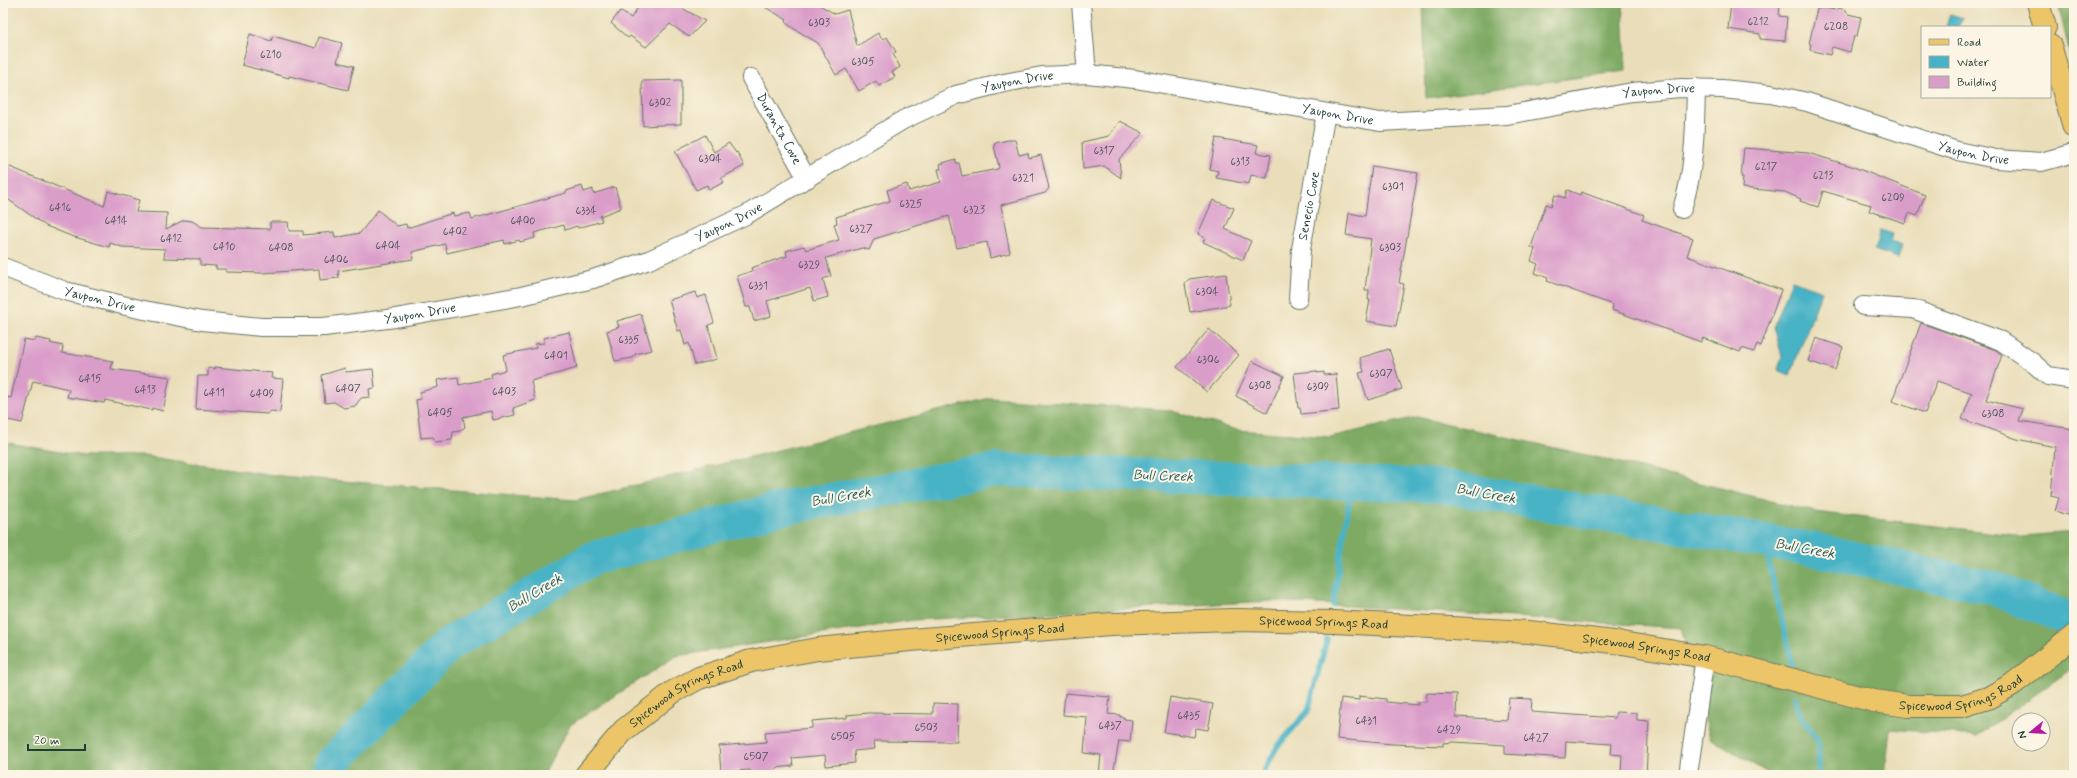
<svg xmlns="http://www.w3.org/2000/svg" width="2077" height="778" font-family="Mynerve,sans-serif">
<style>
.forest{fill:#7eaa63;stroke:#4e744c}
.water{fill:#48b3c6;stroke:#34787d}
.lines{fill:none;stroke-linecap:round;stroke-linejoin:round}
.stream{stroke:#48b3c6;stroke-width:5.5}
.river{stroke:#48b3c6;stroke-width:34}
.building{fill:#da9dca}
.minor-casing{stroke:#667563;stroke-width:20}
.major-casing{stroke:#667563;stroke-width:24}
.minor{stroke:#fff;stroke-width:18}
.major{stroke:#edc569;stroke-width:22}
.labels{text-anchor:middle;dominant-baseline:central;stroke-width:4;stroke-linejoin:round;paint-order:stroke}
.number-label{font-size:11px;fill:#4e555a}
.street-label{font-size:13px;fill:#1f3d34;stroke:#fcf5e5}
.water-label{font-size:14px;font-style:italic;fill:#2b6060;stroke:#fcf5e5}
</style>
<rect width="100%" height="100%" fill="#fcf5e5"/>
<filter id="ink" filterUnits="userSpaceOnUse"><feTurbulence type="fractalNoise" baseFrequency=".025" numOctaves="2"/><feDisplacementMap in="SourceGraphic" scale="8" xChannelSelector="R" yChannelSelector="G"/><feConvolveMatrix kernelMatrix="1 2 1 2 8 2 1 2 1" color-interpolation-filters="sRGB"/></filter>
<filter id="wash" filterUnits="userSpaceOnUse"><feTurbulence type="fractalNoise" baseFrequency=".012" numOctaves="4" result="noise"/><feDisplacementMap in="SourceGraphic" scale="16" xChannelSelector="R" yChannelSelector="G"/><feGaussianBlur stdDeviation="0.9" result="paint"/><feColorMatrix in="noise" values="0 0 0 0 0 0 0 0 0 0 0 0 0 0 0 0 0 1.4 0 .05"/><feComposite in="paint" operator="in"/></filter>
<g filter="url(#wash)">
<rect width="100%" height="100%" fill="#eadeba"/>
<g class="forest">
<path d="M1423,3H1623L1626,71L1426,98Z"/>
<path d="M2058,3H2074V72Z"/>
<path d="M990,398L1168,410L1237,430L1330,437L1417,417L1609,460L1815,512L2023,536L2074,532V667L1977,736L1890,729L1885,775H1771L1710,738L1681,628L1272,601L914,620L676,656L570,725L543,775H3V442L83,456H144L281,476L575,500Z"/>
</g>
<g class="water">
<path d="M1950,14L1963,18L1958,27H1946Z"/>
<path d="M1881,230L1892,234L1890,241L1902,245L1898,258L1874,250Z"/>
<path d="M1792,280L1822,291L1790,375L1778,370L1782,356L1774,327Z"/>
</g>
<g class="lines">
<g class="stream">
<path d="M1764,541L1792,664"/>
<path d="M1333,605L1352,483"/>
<path d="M1795,697L1796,709L1818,741L1819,775"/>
<path d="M1262,775L1277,747L1308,711L1327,639"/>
</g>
<path class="river" d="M330,775V765L449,644L593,558L774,510L995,470L1440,486L1817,550L1993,588L2074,621"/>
</g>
<g id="blocks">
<g class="building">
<path d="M641,3H673L705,21L689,37L670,24L646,47L630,36L628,38L611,23L620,11L631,18Z"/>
<path d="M758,3H816L835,14L848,10L857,46L878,33L882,39L887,37L896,52L893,54L900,67L892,72L895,77L879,86L876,81L859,91L846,69L836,75L818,43L793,28L785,22L787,20Z"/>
<path d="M1731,3H1780L1779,16L1787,17L1785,41L1760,39V34L1728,29Z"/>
<path d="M1824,8L1835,10L1838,8L1846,10L1848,14L1861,17L1857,36H1854L1850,52L1832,47L1830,55L1810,50L1811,44H1809L1817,9Z"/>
<path d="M250,34L271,41L273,36L316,48L319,37L342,43L337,62L354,66L348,90L289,76V78L242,65Z"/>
<path d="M681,80V124L643,126L642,81Z"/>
<path d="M1120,121L1143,133L1119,159L1121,178L1104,166L1083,169L1082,142L1109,136Z"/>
<path d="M705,135L714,152L729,143L736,153L737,152L744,166L721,178L724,182L709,190L707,185L696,190L675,151Z"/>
<path d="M1216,138L1258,145L1256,153L1271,155L1267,178L1251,175L1249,184L1216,178L1218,171L1210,169Z"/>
<path d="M1008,140H1015L1019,155L1028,153L1029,158L1041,155L1049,188L1045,193L1001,205L1010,253L990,258L987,242L957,248L949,216L874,239L869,250L862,248L826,258L831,276L823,279L828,297L814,301L810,288L767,301L771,316L754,321L750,307H746L737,276L752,271L751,268L787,256L786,251L804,246L806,250L839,240L834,224L837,223L836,217L890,201L887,190L907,184L909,191L941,182L938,169H941L940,164L956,159V163H959L962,176L998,169L999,167L994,146L995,143Z"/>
<path d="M1744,148L1808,153L1851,166L1925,195L1917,216L1909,213L1905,223L1869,211L1871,205L1823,191L1818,207L1800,201L1801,199L1785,192L1742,188L1743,177H1741Z"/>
<path d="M3,164L104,206L108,191L139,200L136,212L167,213L166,229L184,220L192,221L202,227L270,229V222H288L289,231H303V235L334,232L335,238L360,233L378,210L397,226L406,224L407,228L453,213L454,216L470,213L472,219L566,193V191L582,186L584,192L593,189V194L615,187L621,208L600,216L602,221L578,228L577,226L565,230L564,225L534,233L535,238L520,242L519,240L505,244L504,240L447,253L445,244L412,252L413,259L338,271L339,278L320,280L319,269L263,273L226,272V269H216V266L200,265V259L164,258L165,249L122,247L110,243L109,247L71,236L46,226L3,196Z"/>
<path d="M1372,166L1418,173L1399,283L1404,284L1396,326L1366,321L1370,300H1368L1369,290H1365L1371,239L1346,235L1349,213L1365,216Z"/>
<path d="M1567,190L1580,195L1581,192L1644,215L1642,220L1693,238L1687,256L1781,290L1761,346L1757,344L1754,352L1742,348L1740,352L1703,338L1701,342L1612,310L1613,305L1547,281L1548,278L1535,273L1538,264L1531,261L1535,249L1531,247L1546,204L1551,206L1555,195L1565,198Z"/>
<path d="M1213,200L1234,208L1225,229L1251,241L1243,260L1203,242L1205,238L1198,234Z"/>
<path d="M1226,274L1230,305L1190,312L1185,284L1189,279Z"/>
<path d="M695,292L697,298L706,295L714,323L708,325L717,359L695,365L689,343L685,345L681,330L678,331L669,300Z"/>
<path d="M641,314L652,350L635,354L633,358L615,361L607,331L619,327L617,321Z"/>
<path d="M1921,323L1996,350L2002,355L1986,400L2023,409L2019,421L2074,429V507L2070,516L2055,511L2059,498L2051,496L2055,447L2017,439L1962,419L1972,393L1937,381L1925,413L1892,401Z"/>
<path d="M1209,329L1239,355L1207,392L1177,367Z"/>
<path d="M569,332L577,368L531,381L535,400L513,408L515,415L493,420L491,411L463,417L465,427L460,431L453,432L452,440L435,442L433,437L421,438L416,400L421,399L420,392L438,387L437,380L458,377L459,385L492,378L491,374L506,370L503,355L536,348L535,344L544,343V338Z"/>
<path d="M36,338L51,341L50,343L63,346L62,353L113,361L111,369L170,377L163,411L152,408V410L105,400L104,403L67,397L69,389L33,381L22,423L3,419L6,397L11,398L24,339L35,341Z"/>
<path d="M1816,338L1843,347L1835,370L1808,361Z"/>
<path d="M1389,349L1402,389L1368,400L1359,373L1364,372L1360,358Z"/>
<path d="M1252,361L1284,376L1267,413L1236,396Z"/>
<path d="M215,367L272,373L271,378L283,379L280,412L271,411L267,414L196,409L198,376H208V368L215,369Z"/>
<path d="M345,368L346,372L373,369L375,388L369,389L370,397L361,398L355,406L344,408L334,402L325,403L322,375Z"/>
<path d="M1317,371V373L1324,372V375L1336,374L1339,410L1301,414L1300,408H1298L1294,373Z"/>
<path d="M1065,693L1110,697L1108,714L1120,715V717H1124V719L1132,720L1130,742L1119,741L1113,775H1099L1101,755L1084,753L1087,717L1063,715Z"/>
<path d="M1427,693L1457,694L1456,717L1507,720L1509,698L1532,699L1531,712L1615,718L1616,712L1637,713V720L1649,721L1646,775H1621L1622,755L1611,754L1612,744L1566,741L1565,758L1505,754V745L1454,742L1443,743V746L1392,744L1337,739L1341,698L1359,700V696L1386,699V702L1418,705V702H1426Z"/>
<path d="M1170,697L1213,704L1208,730L1196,728L1194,737L1164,732Z"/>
<path d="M933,703L958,704L957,742L874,741L875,749L854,751L855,763L826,766L825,755L792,758L793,766L776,768L777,775H751L750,770L721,772L719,746L766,742L765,732L812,728V721L847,718V715L869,713L933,714Z"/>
</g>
</g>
</g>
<g filter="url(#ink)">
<use href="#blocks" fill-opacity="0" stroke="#667563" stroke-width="1"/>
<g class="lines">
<g class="minor-casing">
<g id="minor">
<path d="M1081,3L1087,74"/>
<path id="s1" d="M751,78L807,179"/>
<path d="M1682,209C1695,169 1695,129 1696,88"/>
<path id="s2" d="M3,267L65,291L139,309L202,321L261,327H324L395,318L521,296L593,279L649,260L746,215L903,120L956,95L1004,83L1042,76L1087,74L1135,79L1380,122L1507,115L1632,92L1681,88L1722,89L1771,94L1807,102L1957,151L1996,159L2041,162L2074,153"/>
<path id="s3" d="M1298,299L1301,249L1326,113"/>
<path d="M1863,306L1913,309L2001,341L2032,362L2048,376L2074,380"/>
<path d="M1688,775L1705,657"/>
</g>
</g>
<g class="major-casing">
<g id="major">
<path d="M2038,3L2045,27"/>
<path d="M2050,45L2074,127"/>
<path id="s4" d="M586,775L624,730L673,692L699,678L751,661L818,649L910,640L1112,624L1233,620L1334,622L1529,632L1622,643L1705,657L1874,701L1908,706H1962L1988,698L2013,684L2074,636"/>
</g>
</g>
<use href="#minor" class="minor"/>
<use href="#major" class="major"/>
</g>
</g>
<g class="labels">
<g class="number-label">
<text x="1758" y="22">6212</text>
<text x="819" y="23">6303</text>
<text x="1836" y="27">6208</text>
<text x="271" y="55">6210</text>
<text x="863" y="62">6305</text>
<text x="660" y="103">6302</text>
<text x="1104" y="151">6317</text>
<text x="710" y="159">6304</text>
<text x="1240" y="162">6313</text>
<text x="1766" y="167">6217</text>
<text x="1823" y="176">6213</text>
<text x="1023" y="178">6321</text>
<text x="1393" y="187">6301</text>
<text x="1893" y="198">6209</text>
<text x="911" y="204">6325</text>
<text x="60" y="208">6416</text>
<text x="974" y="210">6323</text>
<text x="586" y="211">6334</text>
<text x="116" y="221">6414</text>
<text x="523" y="221">6400</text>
<text x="861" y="229">6327</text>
<text x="455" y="232">6402</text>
<text x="171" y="239">6412</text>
<text x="388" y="246">6404</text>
<text x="224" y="247">6410</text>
<text x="281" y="248">6408</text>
<text x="1390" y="248">6303</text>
<text x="336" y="260">6406</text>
<text x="809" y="265">6329</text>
<text x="758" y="286">6331</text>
<text x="1207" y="292">6304</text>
<text x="629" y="340">6335</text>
<text x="556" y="356">6401</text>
<text x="1208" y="360">6306</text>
<text x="1381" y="374">6307</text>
<text x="90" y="379">6415</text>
<text x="1260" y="386">6308</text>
<text x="1318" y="387">6309</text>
<text x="348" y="389">6407</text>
<text x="145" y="390">6413</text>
<text x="504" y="392">6403</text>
<text x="214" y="393">6411</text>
<text x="262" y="394">6409</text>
<text x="440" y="413">6405</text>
<text x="1993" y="414">6308</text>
<text x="1189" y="716">6435</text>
<text x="1366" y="721">6431</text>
<text x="1110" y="726">6437</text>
<text x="926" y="728">6503</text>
<text x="1449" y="730">6429</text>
<text x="843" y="737">6505</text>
<text x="1536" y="738">6427</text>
<text x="756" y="757">6507</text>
</g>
<g class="street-label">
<text stroke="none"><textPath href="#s2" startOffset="1074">Yaupon Drive</textPath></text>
<text stroke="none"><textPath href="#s2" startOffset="1722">Yaupon Drive</textPath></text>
<text stroke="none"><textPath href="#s2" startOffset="1398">Yaupon Drive</textPath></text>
<text stroke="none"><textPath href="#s1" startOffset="58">Duranta Cove</textPath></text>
<text stroke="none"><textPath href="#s2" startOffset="2046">Yaupon Drive</textPath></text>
<text stroke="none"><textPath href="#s3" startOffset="94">Senecio Cove</textPath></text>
<text stroke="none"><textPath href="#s2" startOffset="750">Yaupon Drive</textPath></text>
<text stroke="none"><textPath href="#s2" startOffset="102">Yaupon Drive</textPath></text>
<text stroke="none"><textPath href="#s2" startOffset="426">Yaupon Drive</textPath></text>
<text stroke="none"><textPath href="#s4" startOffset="780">Spicewood Springs Road</textPath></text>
<text stroke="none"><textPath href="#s4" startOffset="456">Spicewood Springs Road</textPath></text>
<text stroke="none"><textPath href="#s4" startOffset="1104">Spicewood Springs Road</textPath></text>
<text stroke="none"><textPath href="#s4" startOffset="1428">Spicewood Springs Road</textPath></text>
<text stroke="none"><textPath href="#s4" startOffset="132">Spicewood Springs Road</textPath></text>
</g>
<g class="water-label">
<text transform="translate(1163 476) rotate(2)">Bull Creek</text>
<text transform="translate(1486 494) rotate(10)">Bull Creek</text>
<text transform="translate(841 497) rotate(-10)">Bull Creek</text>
<text transform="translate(1805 549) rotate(10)">Bull Creek</text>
<text transform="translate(535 593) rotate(-31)">Bull Creek</text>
</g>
</g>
<rect width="2077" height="778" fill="none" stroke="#fcf5e5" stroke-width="16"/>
<rect x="1921" y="26" width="130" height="72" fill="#fcf5e5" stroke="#a4ab9e"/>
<rect x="1929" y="39" width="20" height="6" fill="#edc569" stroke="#a4ab9e"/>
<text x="1957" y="46" font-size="12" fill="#1f3d34">Road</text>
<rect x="1929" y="56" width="20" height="12" fill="#48b3c6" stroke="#a4ab9e"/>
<text x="1957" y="66" font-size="12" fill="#1f3d34">Water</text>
<rect x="1929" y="76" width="20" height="12" fill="#da9dca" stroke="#a4ab9e"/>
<text x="1957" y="86" font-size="12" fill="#1f3d34">Building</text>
<g transform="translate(2031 732) rotate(252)"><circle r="19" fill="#fcf5e5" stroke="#a4ab9e"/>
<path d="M0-3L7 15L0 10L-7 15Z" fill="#b5179e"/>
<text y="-6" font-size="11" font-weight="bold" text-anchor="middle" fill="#1f3d34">N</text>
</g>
<path d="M28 744v6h57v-6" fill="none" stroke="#1f3d34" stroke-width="2"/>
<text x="34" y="744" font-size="12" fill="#1f3d34" stroke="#fcf5e5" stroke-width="3" paint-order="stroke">20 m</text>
</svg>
